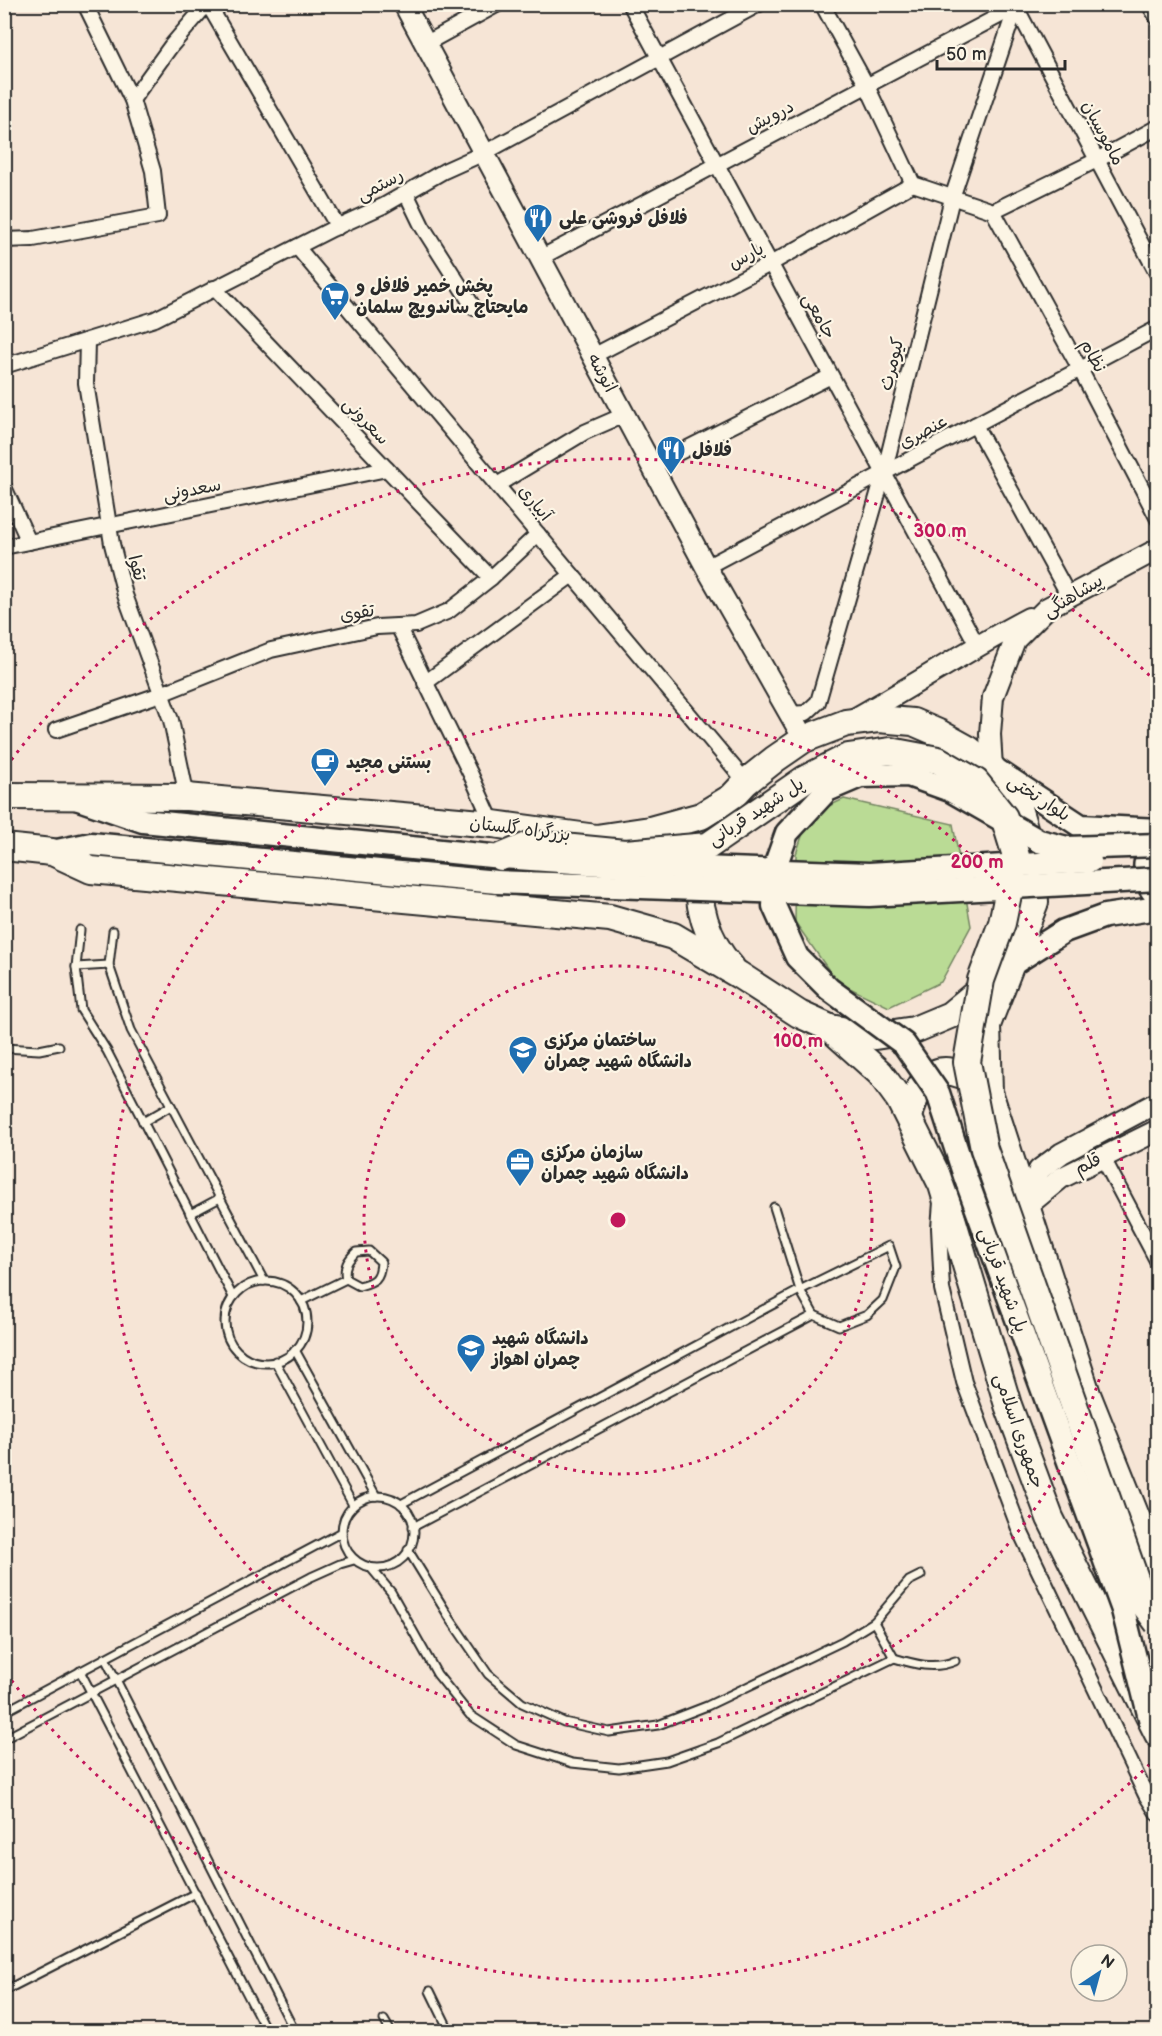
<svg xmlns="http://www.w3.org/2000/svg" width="1162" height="2036" font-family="'Balsamiq Sans','Playpen Sans Arabic',sans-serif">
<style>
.green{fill:#badb95;stroke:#728360;stroke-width:1.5}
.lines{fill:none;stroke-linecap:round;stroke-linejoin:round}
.lane-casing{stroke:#2b2b2b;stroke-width:11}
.street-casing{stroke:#2b2b2b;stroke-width:18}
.secondary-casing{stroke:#2b2b2b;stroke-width:24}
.primary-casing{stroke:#2b2b2b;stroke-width:27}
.highway-casing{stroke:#2b2b2b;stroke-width:30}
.lane{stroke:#fcf5e5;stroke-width:7}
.street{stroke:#fcf5e5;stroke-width:14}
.secondary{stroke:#fcf5e5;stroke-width:20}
.primary{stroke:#fcf5e5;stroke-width:22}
.highway{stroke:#fcf5e5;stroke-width:26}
.primary-bridge-casing{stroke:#2b2b2b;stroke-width:27;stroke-linecap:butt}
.highway-bridge-casing{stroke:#2b2b2b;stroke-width:30;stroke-linecap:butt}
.primary-bridge{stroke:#fcf5e5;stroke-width:22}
.highway-bridge{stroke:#fcf5e5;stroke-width:26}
.ring{fill:none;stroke:#c2185b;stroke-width:3;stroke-dasharray:3 6}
.labels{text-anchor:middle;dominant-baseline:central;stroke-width:4.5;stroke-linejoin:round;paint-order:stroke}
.street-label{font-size:18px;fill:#2b2b2b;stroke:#fcf5e5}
.poi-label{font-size:18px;font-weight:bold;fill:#2b2b2b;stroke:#fcf5e5;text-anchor:start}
.centre{fill:#c2185b;stroke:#fcf5e5;stroke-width:3}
.ring-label{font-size:18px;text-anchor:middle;font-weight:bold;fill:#c2185b;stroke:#fcf5e5;stroke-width:4.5;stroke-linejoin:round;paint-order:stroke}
</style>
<rect width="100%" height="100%" fill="#f6e5d6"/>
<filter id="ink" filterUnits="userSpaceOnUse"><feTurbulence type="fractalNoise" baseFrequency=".0167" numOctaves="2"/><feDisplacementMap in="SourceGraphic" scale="12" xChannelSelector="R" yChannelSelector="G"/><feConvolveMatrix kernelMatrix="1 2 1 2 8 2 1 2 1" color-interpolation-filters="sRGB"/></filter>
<g filter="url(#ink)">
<path class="green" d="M844,799L953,824L971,926L941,982L889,1007L837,982L795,922L796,854L809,815Z"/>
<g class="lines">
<g class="lane-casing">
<g id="lane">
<path d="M80,930L76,967L81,1010L107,1051L233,1297"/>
<path d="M113,931L109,965L131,1030L264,1281"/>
<path d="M76,967L109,965"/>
<path d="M4,1048L39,1050L59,1046"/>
<path d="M143,1122L171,1106"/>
<path d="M190,1214L220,1198"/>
<path d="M889,1246L896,1267L883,1300L867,1315L839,1326L814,1315L800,1290Z"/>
<path d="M369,1251L381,1262C380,1279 375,1282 359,1286L346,1279C343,1267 348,1260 356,1252Z"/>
<circle cx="266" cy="1322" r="41"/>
<path d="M301,1301L346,1279"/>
<path d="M295,1350L376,1496"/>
<path d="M275,1361L353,1505"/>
<circle cx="378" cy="1532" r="36"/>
<path d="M401,1504L800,1290L774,1207"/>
<path d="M413,1527L814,1315"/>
<path d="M408,1550L451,1620L488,1674L522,1703L564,1722L609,1732L658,1725L707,1706L843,1641L874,1622L909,1581L921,1575"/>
<path d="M371,1568L391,1592L437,1674L470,1715L516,1745L572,1763L619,1768L667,1761L718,1743L894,1658C914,1664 934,1670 955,1661"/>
<path d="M874,1622L894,1658"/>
<path d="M105,1658L295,2032"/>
<path d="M80,1671L267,2032"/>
<path d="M4,1712L342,1532"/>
<path d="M4,1739L311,1577L340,1564L354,1560"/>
<path d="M4,1991L196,1893"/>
<path d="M430,1991L450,2032"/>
<path d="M384,2020L391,2032"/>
</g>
</g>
<g class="street-casing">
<g id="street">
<path d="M208,4L338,227"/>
<path d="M630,4L977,645"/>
<path d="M822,4L867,86L913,184L993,211L1097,160L1158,127"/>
<path d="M1149,4L1158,19"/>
<path d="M1016,7L1158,275"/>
<path d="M425,44L498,4"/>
<path d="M132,100L171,46L207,4"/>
<path d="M406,193L422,226L474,308"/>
<path d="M993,211L1080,369L1158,519"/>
<path d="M4,240L33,239L158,216L153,171L132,100L85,4"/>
<path d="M297,247L746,782"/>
<path d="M540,258L1016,7"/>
<path d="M214,288L491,578"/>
<path d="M87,341L86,383L112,544L125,595L171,720L187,797"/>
<path d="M593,356L770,264L913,184"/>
<path d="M4,366L155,319L332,229L383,206L444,171L484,153L759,4"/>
<path d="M975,425L1069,596"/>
<path d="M652,466L831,376"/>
<path d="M497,485L585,432L624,415"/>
<path d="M4,487L29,542"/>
<path d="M4,547L387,469"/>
<path d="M706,567L1158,328"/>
<path d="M398,626L471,775L493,824"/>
<path d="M425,683L572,575"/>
<path d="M788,714L806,713L818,702L884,473L952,198L1017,4"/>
<path d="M56,730L161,694L271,650L377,627L416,625L449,611L491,578L538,534"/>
<path d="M1103,1158L1158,1262"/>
<path d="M941,1202L939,1228L942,1289L964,1382L1020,1531L1146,1795L1158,1814"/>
</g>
</g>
<g class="secondary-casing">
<g id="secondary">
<path d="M404,4L706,567L804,739"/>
<path d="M854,719C913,686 969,649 1029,618"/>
<path d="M992,768L990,734L993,697L1015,640L1047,608L1158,549"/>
<path d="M1027,1206L1061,1178L1158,1130"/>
<path d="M1025,1208L1039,1170L1062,1153L1158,1102"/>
</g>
</g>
<g class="primary-casing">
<g id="primary">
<path d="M993,768L1081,826L1158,830"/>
<path d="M79,799L143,821L501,857"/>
<path d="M1158,841C1141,856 1141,881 1158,897"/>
<path d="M52,852L91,844L497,882"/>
<path d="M1009,966L1064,931L1105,916L1158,908"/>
</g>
</g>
<g class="highway-casing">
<g id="highway">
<path d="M4,796L187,797L493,824L596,838L650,830L701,816L732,797L746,782L775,759L804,739L846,723L878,719L913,722L941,734L968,749L992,768L1018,808L1032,854L1035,902L987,1025L989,1092L1087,1394L1158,1571"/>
<path d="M4,847L52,852L91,870L610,918L673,936L739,975L799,1014L830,1028L875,1036L914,1030L950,1015L991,981"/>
<path d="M700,867C695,902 707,941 731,967"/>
<path d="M831,1029L880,1073L899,1099L942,1185L1008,1405L1050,1518L1158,1734"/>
<path d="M909,1117C916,1089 928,1061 962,1075C972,1079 979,1083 986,1090"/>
</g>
</g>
<use href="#lane" class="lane"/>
<use href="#street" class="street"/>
<use href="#secondary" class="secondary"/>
<use href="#primary" class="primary"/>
<use href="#highway" class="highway"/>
<g class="primary-bridge-casing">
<g id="primary-bridge">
<path d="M501,857L618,865L869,874L1090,861"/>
<path d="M497,882L869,895L1158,879"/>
<path d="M1151,1722L1123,1610L965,1176L938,1093L904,1044L829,989L797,957L774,906L777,861L787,833L827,790L860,776L908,775L950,790L1039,841L1067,848L1158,845"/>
</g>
</g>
<g class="highway-bridge-casing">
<path id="highway-bridge" d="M501,857L532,844L625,853L708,846L805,779L848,757L890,751L938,760L976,782L1004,817L1016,856L1002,923L981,980L967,1062L984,1149L1144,1604L1158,1623"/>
</g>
<use href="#primary-bridge" class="primary-bridge"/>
<use href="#highway-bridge" class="highway-bridge"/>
</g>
</g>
<g class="ring">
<circle cx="618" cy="1220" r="254"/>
<circle cx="618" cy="1220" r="507"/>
<path d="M1156 1758A761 761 0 0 1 6 1673M6 767A761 761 0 0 1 1156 682"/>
</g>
<defs>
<g id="restaurant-pin" transform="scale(1.5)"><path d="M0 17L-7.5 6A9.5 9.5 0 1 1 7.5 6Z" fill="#1f6fb2" stroke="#fcf5e5"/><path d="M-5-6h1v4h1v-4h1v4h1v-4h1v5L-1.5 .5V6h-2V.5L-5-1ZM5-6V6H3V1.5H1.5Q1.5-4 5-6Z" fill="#fff"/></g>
<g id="supermarket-pin" transform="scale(1.5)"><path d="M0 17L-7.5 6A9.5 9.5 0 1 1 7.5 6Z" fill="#1f6fb2" stroke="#fcf5e5"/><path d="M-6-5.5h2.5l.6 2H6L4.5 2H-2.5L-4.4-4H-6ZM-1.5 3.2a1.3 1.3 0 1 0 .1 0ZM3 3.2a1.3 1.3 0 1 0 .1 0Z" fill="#fff"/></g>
<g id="cafe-pin" transform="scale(1.5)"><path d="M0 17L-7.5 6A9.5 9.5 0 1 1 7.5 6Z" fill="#1f6fb2" stroke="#fcf5e5"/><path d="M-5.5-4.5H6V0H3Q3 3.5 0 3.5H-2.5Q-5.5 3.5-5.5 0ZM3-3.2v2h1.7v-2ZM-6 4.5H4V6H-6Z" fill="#fff"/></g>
<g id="university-pin" transform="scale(1.5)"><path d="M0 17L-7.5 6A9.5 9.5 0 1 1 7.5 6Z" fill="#1f6fb2" stroke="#fcf5e5"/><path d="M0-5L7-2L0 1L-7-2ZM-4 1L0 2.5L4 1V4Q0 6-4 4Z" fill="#fff"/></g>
<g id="office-pin" transform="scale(1.5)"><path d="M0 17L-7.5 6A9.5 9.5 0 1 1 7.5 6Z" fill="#1f6fb2" stroke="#fcf5e5"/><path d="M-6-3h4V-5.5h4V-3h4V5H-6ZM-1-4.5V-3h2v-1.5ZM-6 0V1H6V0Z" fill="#fff"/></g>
</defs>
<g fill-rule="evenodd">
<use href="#restaurant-pin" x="538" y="218"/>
<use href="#supermarket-pin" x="335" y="296"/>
<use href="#restaurant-pin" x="671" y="450"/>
<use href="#cafe-pin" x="325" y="762"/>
<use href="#university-pin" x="523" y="1050"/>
<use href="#office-pin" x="520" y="1162"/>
<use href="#university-pin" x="471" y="1348"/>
</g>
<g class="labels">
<g class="street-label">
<text transform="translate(770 117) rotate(-28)">درویش</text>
<text transform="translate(1103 133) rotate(62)">ماموسیان</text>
<text transform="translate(380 185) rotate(-28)">رستمی</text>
<text transform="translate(746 256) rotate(-28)">پارس</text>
<text transform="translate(819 316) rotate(61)">جامعی</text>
<text transform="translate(1093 356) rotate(62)">نظام</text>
<text transform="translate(892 364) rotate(-76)">کیومرث</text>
<text transform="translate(602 373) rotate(62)">انوشه</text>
<text transform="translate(366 421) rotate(46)">سعرونی</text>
<text transform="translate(923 432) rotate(-28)">عنصری</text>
<text transform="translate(192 490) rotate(-11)">سعدونی</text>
<text transform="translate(535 503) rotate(50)">آبیاری</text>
<text transform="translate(137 568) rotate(75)">تقوا</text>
<text transform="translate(1073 596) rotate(-31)">پیشاهنگی</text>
<text transform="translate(357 613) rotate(-9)">تقوی</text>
<text transform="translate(1039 798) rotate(33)">بلوار تختی</text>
<text transform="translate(756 812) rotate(-33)">پل شهید قربانی</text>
<text transform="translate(520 829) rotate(7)">بزرگراه گلستان</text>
<text transform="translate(1088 1164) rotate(-26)">قلم</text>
<text transform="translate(1003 1280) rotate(70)">پل شهید قربانی</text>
<text transform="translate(1019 1431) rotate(71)">جمهوری اسلامی</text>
</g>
<g class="poi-label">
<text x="559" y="218">فلافل فروشی علی</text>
<text x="356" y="286">پخش خمیر فلافل و<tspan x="356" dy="21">مایحتاج ساندویچ سلمان</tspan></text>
<text x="692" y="450">فلافل</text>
<text x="346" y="762">بستنی مجید</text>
<text x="544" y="1040">ساختمان مرکزی<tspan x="544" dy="21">دانشگاه شهید چمران</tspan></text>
<text x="541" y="1152">سازمان مرکزی<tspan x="541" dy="21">دانشگاه شهید چمران</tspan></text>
<text x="492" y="1338">دانشگاه شهید<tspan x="492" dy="21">چمران اهواز</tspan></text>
</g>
</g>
<circle cx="618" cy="1220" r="9" class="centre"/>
<g class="ring-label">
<text x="940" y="537">300 m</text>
<text x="977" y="868">200 m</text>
<text x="798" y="1047">100 m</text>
</g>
<rect width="1162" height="2036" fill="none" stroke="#fcf5e5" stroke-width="24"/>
<rect x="12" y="12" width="1138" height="2012" fill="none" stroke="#2b2b2b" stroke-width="2" filter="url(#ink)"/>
<g transform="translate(1099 1973) rotate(36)"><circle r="28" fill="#fcf5e5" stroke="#a8a49b" stroke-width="1.5"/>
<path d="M0-4.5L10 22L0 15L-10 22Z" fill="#1f6fb2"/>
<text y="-9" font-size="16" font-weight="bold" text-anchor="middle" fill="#2b2b2b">N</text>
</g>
<path d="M937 60v9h128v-9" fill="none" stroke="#2b2b2b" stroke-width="3"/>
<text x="946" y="60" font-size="18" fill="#2b2b2b" stroke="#fcf5e5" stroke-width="4.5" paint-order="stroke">50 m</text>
</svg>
